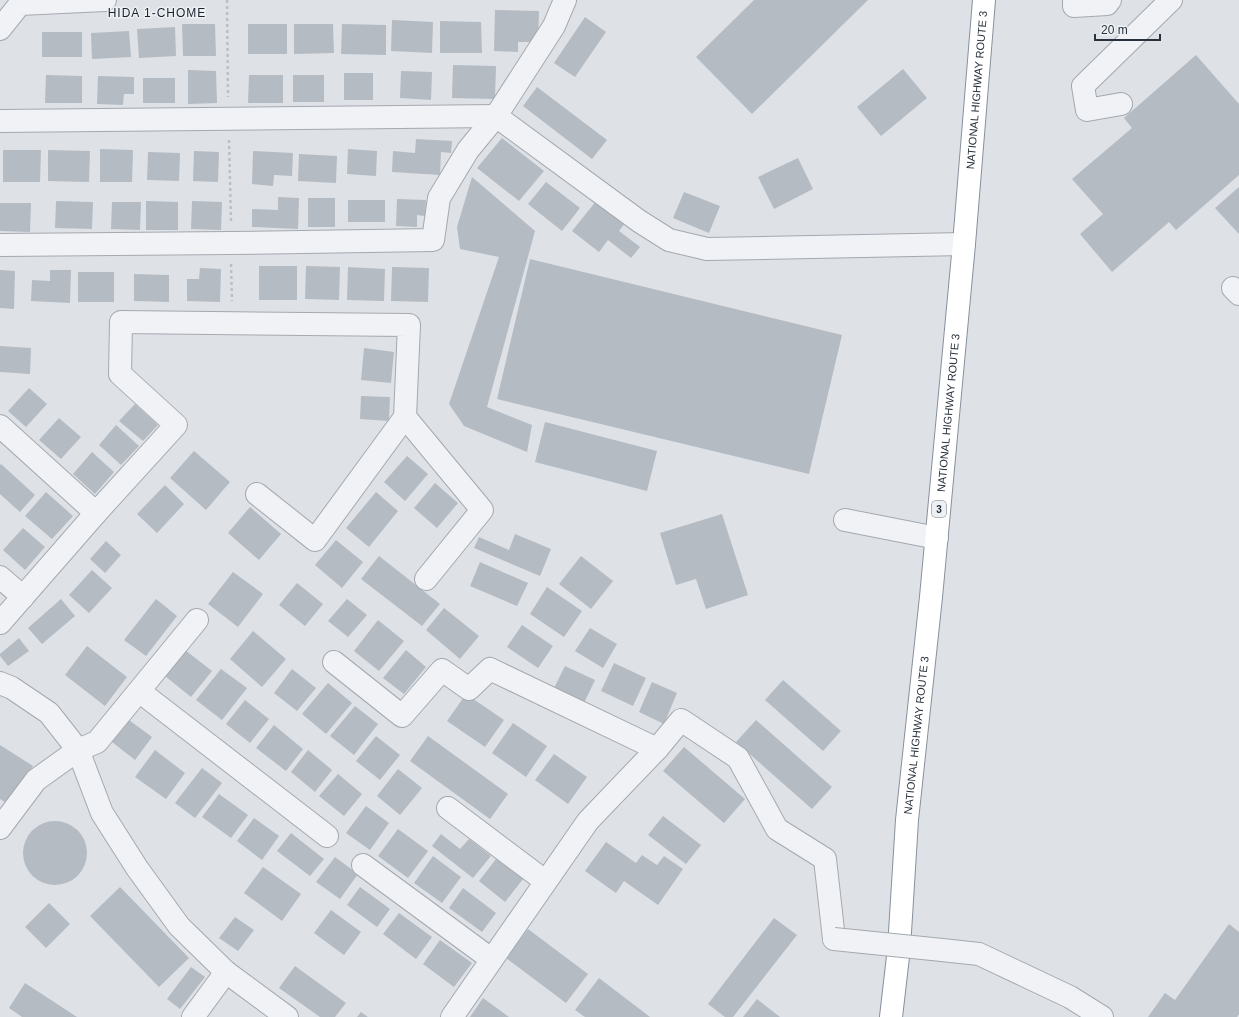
<svg xmlns="http://www.w3.org/2000/svg" width="1239" height="1017" font-family="Arial,sans-serif">
<style>
.building{fill:#b5bbc3}
.lines{fill:none;stroke-linecap:round;stroke-linejoin:round}
.street-casing{stroke:#a4a9b0;stroke-width:24}
.highway-casing{stroke:#86909c;stroke-width:24}
.path{stroke:#bcc0c5;stroke-width:2.5;stroke-dasharray:3 3;stroke-linecap:butt}
.street{stroke:#f0f2f5;stroke-width:22}
.highway{stroke:#fff;stroke-width:22}
.street-bridge-casing{stroke:#a4a9b0;stroke-width:24;stroke-linecap:butt}
.street-bridge{stroke:#f0f2f5;stroke-width:22}
.labels{text-anchor:middle;dominant-baseline:central;stroke-width:3;stroke-linejoin:round;paint-order:stroke}
.shield{fill:#edf1f4;stroke:#636b73;stroke-width:1}
.shield-label{font-size:10px;font-weight:bold;fill:#28313c}
.street-label{font-size:11px;fill:#28313c;stroke:#edf1f4}
.neighbourhood-label{font-size:12px;letter-spacing:1px;fill:#1a222d;stroke:#edf1f4}
</style>
<rect width="100%" height="100%" fill="#dee2e7"/>
<g class="building">
<path d="M754,0H868L752,114L696,57Z"/>
<path d="M495,10L539,11L538,42H518V52L494,51Z"/>
<path d="M585,17L606,32L575,77L554,63Z"/>
<path d="M392,20L433,22L432,53L391,51Z"/>
<path d="M440,21L481,22L482,53H440Z"/>
<path d="M182,24H215L216,56H183Z"/>
<rect x="248" y="24" width="39" height="30"/>
<path d="M294,24H333L334,53L294,54Z"/>
<path d="M342,24L386,25V55L341,54Z"/>
<path d="M175,27L176,56L139,58L137,29Z"/>
<path d="M129,31L131,57L92,59L91,33Z"/>
<rect x="42" y="32" width="40" height="25"/>
<path d="M1196,55L1239,104V175L1176,230L1169,222L1112,272L1080,234L1103,214L1072,179L1132,128L1124,118Z"/>
<path d="M453,65L496,66L495,99L452,98Z"/>
<path d="M903,69L927,98L881,136L857,107Z"/>
<path d="M188,70L216,71L217,103L188,104Z"/>
<path d="M401,71L432,72L431,100L400,98Z"/>
<rect x="344" y="73" width="29" height="27"/>
<path d="M46,75L82,76V103H45Z"/>
<path d="M249,75H283V103H248Z"/>
<rect x="293" y="75" width="31" height="27"/>
<path d="M98,76L134,77V94H124L123,105L97,104Z"/>
<rect x="143" y="78" width="32" height="25"/>
<path d="M537,87L607,140L592,159L523,106Z"/>
<path d="M502,138L544,171L519,201L477,168Z"/>
<path d="M416,139L452,141L451,153L441,152L440,175L392,172L393,151L415,153Z"/>
<path d="M100,149L133,150L132,182H100Z"/>
<path d="M348,149L377,151L376,176L347,174Z"/>
<path d="M3,150H41L40,182H3Z"/>
<path d="M48,150L90,151L89,182L48,181Z"/>
<path d="M194,151L219,152L218,182L193,181Z"/>
<path d="M253,151L293,153L292,176L274,175L273,186L252,184Z"/>
<path d="M148,152L180,153L179,181L147,180Z"/>
<path d="M299,154L337,156L336,183L298,181Z"/>
<path d="M798,158L813,189L774,209L758,177Z"/>
<path d="M472,177L535,231L487,407L532,425L527,452L464,426L449,404L499,257L460,249L457,227Z"/>
<path d="M546,182L580,208L562,231L528,204Z"/>
<path d="M1239,187V234L1215,208Z"/>
<path d="M684,192L720,206L709,233L673,218Z"/>
<path d="M278,197L299,198L298,229L252,227V209L278,210Z"/>
<rect x="308" y="198" width="27" height="29"/>
<path d="M397,199L426,200L425,216L417,215V227L396,226Z"/>
<rect x="348" y="200" width="37" height="22"/>
<path d="M597,200L625,223L619,231L640,247L631,258L608,240L599,252L572,231Z"/>
<path d="M56,201L93,202L92,229L55,228Z"/>
<path d="M146,201L178,202V230H146Z"/>
<path d="M192,201L222,202L221,230L191,229Z"/>
<path d="M112,202H141L140,230L111,229Z"/>
<path d="M0,203H31L30,232L0,231Z"/>
<path d="M530,259L842,335L809,474L497,399Z"/>
<rect x="259" y="266" width="38" height="34"/>
<path d="M306,266L340,267L339,300L305,299Z"/>
<path d="M348,267L385,269L384,301L347,300Z"/>
<path d="M392,267L429,268L428,302L391,301Z"/>
<path d="M200,268L221,269L220,302L187,301V279H199Z"/>
<path d="M0,270L15,271L14,309L0,308Z"/>
<path d="M50,270H71L70,303L31,301L32,280L50,281Z"/>
<rect x="78" y="272" width="36" height="30"/>
<path d="M134,274L169,275V302L134,301Z"/>
<path d="M0,346L31,348L30,374L0,372Z"/>
<path d="M364,348L394,352L391,383L361,380Z"/>
<path d="M29,388L47,404L26,427L8,411Z"/>
<path d="M361,396L390,397L389,421L360,419Z"/>
<path d="M135,404L158,425L143,441L119,421Z"/>
<path d="M59,418L81,437L61,459L39,440Z"/>
<path d="M545,422L657,451L647,491L535,462Z"/>
<path d="M116,425L139,446L121,465L99,445Z"/>
<path d="M194,451L230,482L206,510L170,478Z"/>
<path d="M92,452L114,472L95,494L73,474Z"/>
<path d="M407,456L428,474L405,501L384,482Z"/>
<path d="M1,464L35,495L20,512L0,494V465Z"/>
<path d="M435,483L458,503L437,528L414,508Z"/>
<path d="M165,485L184,504L157,533L137,514Z"/>
<path d="M46,492L73,516L52,539L25,516Z"/>
<path d="M376,492L398,511L369,547L346,528Z"/>
<path d="M250,507L281,534L259,560L228,533Z"/>
<path d="M722,514L748,595L706,609L696,579L676,585L660,533Z"/>
<path d="M23,528L45,547L25,570L3,550Z"/>
<path d="M515,534L551,549L540,576L474,548L479,537L509,550Z"/>
<path d="M336,540L363,562L342,588L315,565Z"/>
<path d="M106,541L121,555L105,573L90,559Z"/>
<path d="M379,556L440,604L422,626L361,579Z"/>
<path d="M581,556L613,581L591,609L559,584Z"/>
<path d="M480,562L528,583L517,606L470,586Z"/>
<path d="M92,570L112,588L89,613L69,595Z"/>
<path d="M233,572L263,594L238,627L208,604Z"/>
<path d="M297,583L323,604L305,626L279,605Z"/>
<path d="M547,587L582,611L564,637L530,614Z"/>
<path d="M61,599L75,616L42,644L28,628Z"/>
<path d="M156,599L177,616L146,656L124,640Z"/>
<path d="M347,599L367,615L348,637L328,621Z"/>
<path d="M444,608L479,636L460,659L426,630Z"/>
<path d="M378,620L404,641L379,671L354,651Z"/>
<path d="M522,625L553,646L538,668L507,647Z"/>
<path d="M590,628L617,644L603,668L575,651Z"/>
<path d="M253,631L286,659L262,687L230,659Z"/>
<path d="M19,638L29,651L8,666L0,656V654Z"/>
<path d="M87,646L127,677L105,706L65,675Z"/>
<path d="M185,650L212,671L191,697L165,676Z"/>
<path d="M406,650L426,667L404,694L383,678Z"/>
<path d="M614,663L646,678L633,706L601,691Z"/>
<path d="M565,666L595,680L584,703L554,688Z"/>
<path d="M221,669L247,688L222,720L196,700Z"/>
<path d="M292,669L316,688L297,711L274,693Z"/>
<path d="M783,680L841,731L823,751L765,700Z"/>
<path d="M652,682L677,693L664,724L639,712Z"/>
<path d="M328,683L352,703L326,734L302,714Z"/>
<path d="M466,694L504,720L485,747L447,721Z"/>
<path d="M245,700L269,719L250,743L226,724Z"/>
<path d="M355,706L378,724L354,755L330,736Z"/>
<path d="M129,720L152,737L135,760L112,742Z"/>
<path d="M756,720L832,787L812,809L736,742Z"/>
<path d="M513,723L547,746L526,777L492,753Z"/>
<path d="M274,725L303,749L286,771L256,748Z"/>
<path d="M376,736L400,755L380,780L356,761Z"/>
<path d="M428,736L508,794L490,819L410,761Z"/>
<path d="M0,745L33,766L8,804L0,799Z"/>
<path d="M684,747L745,799L724,823L663,771Z"/>
<path d="M155,750L185,773L166,799L135,777Z"/>
<path d="M308,750L332,770L315,792L291,772Z"/>
<path d="M554,754L587,777L568,804L535,780Z"/>
<path d="M202,768L222,783L195,818L175,803Z"/>
<path d="M398,769L422,788L400,815L377,796Z"/>
<path d="M338,774L362,794L344,816L319,796Z"/>
<path d="M219,794L248,815L231,838L202,817Z"/>
<path d="M366,806L389,823L370,850L346,833Z"/>
<path d="M663,816L701,845L686,864L648,835Z"/>
<path d="M254,818L279,836L262,860L237,841Z"/>
<circle cx="55" cy="853" r="32"/>
<path d="M398,829L428,851L408,878L378,856Z"/>
<path d="M291,833L324,859L310,876L277,851Z"/>
<path d="M441,834L460,849L469,839L491,856L473,878L432,846Z"/>
<path d="M606,842L636,863L642,855L657,865L664,856L683,869L658,905L624,881L616,893L585,871Z"/>
<path d="M433,856L461,877L442,903L414,883Z"/>
<path d="M335,857L358,874L340,899L316,882Z"/>
<path d="M496,859L523,879L505,902L479,881Z"/>
<path d="M263,867L301,894L282,921L244,893Z"/>
<path d="M120,887L189,958L159,987L90,916Z"/>
<path d="M360,887L390,909L377,927L347,905Z"/>
<path d="M463,888L496,913L482,932L449,908Z"/>
<path d="M49,903L70,924L46,948L25,927Z"/>
<path d="M331,910L361,932L344,955L314,933Z"/>
<path d="M399,913L432,937L416,959L383,934Z"/>
<path d="M235,917L254,930L238,951L219,938Z"/>
<path d="M774,918L797,935L733,1017H725L708,1004Z"/>
<path d="M1229,924L1239,932V1014L1237,1017H1148L1165,993L1175,1000Z"/>
<path d="M528,929L588,974L566,1003L506,958Z"/>
<path d="M440,940L472,963L454,987L423,964Z"/>
<path d="M295,966L346,1003L335,1017H320L279,988Z"/>
<path d="M191,967L205,977L180,1009L167,999Z"/>
<path d="M599,978L650,1017H585L575,1010Z"/>
<path d="M25,983L77,1017H22L9,1008Z"/>
<path d="M483,998L509,1017H470Z"/>
<path d="M757,999L780,1017H743Z"/>
<path d="M361,1012L368,1017H357Z"/>
</g>
<g class="lines">
<g class="street-casing">
<g id="street">
<path d="M1074,0V6L1107,4L1110,0"/>
<path d="M0,29L20,4L105,0"/>
<path d="M1121,104L1087,110L1083,86L1171,0"/>
<path d="M0,121L496,116L639,221L669,240L707,249L964,244"/>
<path d="M0,245L231,243L433,240L439,198L468,150L496,116L554,26L565,0"/>
<path d="M1233,288L1239,294"/>
<path d="M405,417L482,510L426,579"/>
<path d="M0,426L96,513"/>
<path d="M845,520L937,538"/>
<path d="M0,577L23,597"/>
<path d="M0,623L96,513L176,425L120,374L121,322L409,325L405,417L315,540L257,494"/>
<path d="M334,662L402,716L442,670L469,689L490,669L657,749"/>
<path d="M0,683L12,688L49,713L78,750L102,813L137,868L179,926L226,972L287,1017"/>
<path d="M139,691L327,836"/>
<path d="M448,808L545,881"/>
<path d="M0,828L36,780L78,750L97,742L197,620"/>
<path d="M363,865L491,959"/>
<path d="M942,950L979,954L1070,997L1102,1017"/>
<path d="M193,1017L226,972"/>
<path d="M452,1017L588,821L657,749L681,720L738,758L777,829L825,859L834,939"/>
</g>
</g>
<g class="highway-casing">
<g id="highway">
<path id="s1" d="M891,1017L899,948L907,820L931,597L964,244L984,0"/>
</g>
</g>
<g class="path">
<path d="M227,0L228,97"/>
<path d="M229,140L231,221"/>
<path d="M231,264L232,301"/>
</g>
<use href="#street" class="street"/>
<use href="#highway" class="highway"/>
<g class="street-bridge-casing">
<path id="street-bridge" d="M834,939L942,950"/>
</g>
<use href="#street-bridge" class="street-bridge"/>
</g>
<g class="labels">
<rect class="shield" x="932" y="501" width="14" height="16" rx="3"/>
<g class="shield-label">
<text x="939" y="509">3</text>
</g>
<g class="street-label">
<text stroke="none"><textPath href="#s1" startOffset="931">NATIONAL HIGHWAY ROUTE 3</textPath></text>
<text stroke="none"><textPath href="#s1" startOffset="607">NATIONAL HIGHWAY ROUTE 3</textPath></text>
<text stroke="none"><textPath href="#s1" startOffset="283">NATIONAL HIGHWAY ROUTE 3</textPath></text>
</g>
<g class="neighbourhood-label">
<text x="157" y="13">HIDA 1-CHOME</text>
</g>
</g>
<path d="M1095 34v6h65v-6" fill="none" stroke="#28313c" stroke-width="2"/>
<text x="1101" y="34" font-size="12" fill="#28313c" stroke="#edf1f4" stroke-width="3" paint-order="stroke">20 m</text>
</svg>
